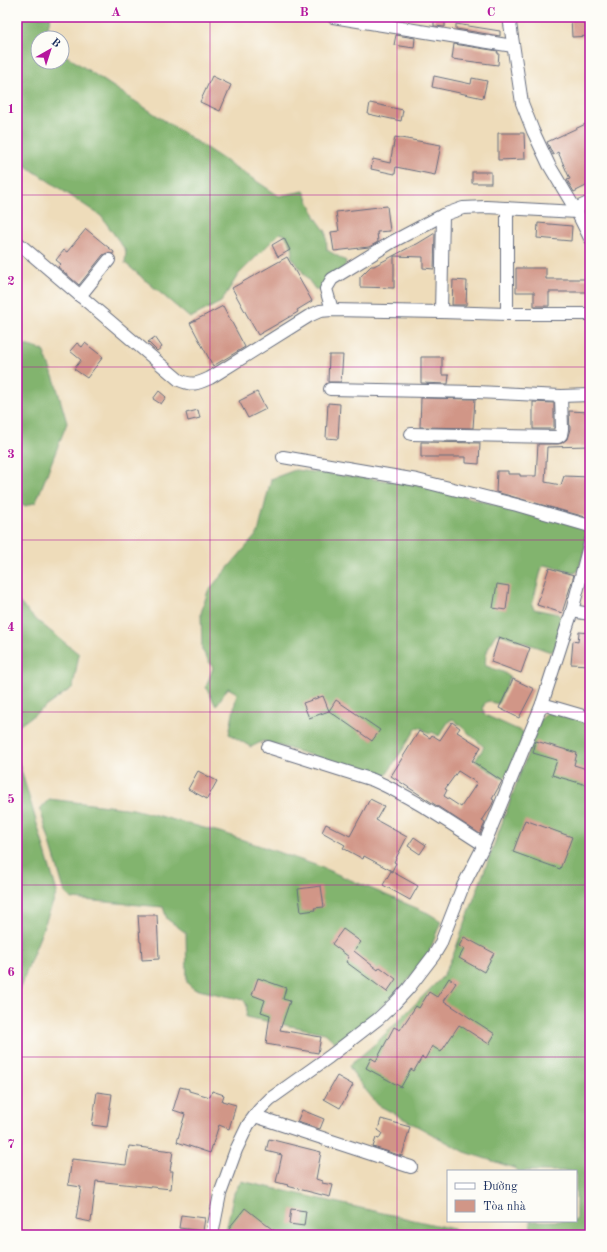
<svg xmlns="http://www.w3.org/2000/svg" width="607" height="1252" font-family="'Old Standard TT',serif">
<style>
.forest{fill:#82b46e;stroke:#4e7266}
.building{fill:#d19687;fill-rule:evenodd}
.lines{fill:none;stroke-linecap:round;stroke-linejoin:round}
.minor-casing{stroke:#656c7e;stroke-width:14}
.minor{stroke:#fff;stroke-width:12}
.grid{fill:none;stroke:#b5179e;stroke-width:1;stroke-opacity:0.55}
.neatline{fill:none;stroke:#b5179e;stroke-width:1.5}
.grid-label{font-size:13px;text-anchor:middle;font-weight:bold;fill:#b5179e}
</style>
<rect width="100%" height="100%" fill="#fdfcf7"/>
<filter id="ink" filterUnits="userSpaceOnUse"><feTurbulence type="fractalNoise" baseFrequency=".025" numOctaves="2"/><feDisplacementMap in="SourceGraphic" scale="8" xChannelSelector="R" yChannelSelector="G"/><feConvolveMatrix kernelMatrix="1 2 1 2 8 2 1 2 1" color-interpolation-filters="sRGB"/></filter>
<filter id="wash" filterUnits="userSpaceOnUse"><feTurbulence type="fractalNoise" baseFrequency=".012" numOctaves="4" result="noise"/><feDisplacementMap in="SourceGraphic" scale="16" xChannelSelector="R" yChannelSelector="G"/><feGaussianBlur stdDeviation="0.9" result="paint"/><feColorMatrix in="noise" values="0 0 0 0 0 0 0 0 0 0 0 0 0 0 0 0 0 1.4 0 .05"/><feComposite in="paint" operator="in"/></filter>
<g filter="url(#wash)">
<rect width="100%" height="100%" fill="#eedcba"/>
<g class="forest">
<path d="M17,17H51L48,25L51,38H38V62H62V53L279,196L304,191L316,218L326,232L327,250L346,261L345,266L322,290L315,289L291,256L293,249L285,235L280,233L238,275L221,302L190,318L125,263L126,251L101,216L17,160Z"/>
<path d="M21,344L43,350L55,381L67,423L36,502L26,506L17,502V346Z"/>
<path d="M295,470L416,484L588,528L590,533L578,571L575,573L545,565L542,567L532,605L534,609L558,614L562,619L555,649L551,652L497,633C491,639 483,658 486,666L503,672L510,677L498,704L488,701C482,704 483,710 485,715L523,732L524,735L507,775L502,779L475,761L484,747L453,719L449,721L439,736L432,732L430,734L420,727L416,729L383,780L374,774L263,741L251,747L229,734L237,693L228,688L216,706L206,687L213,668L202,650L201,613L208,591L258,533L271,479Z"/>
<path d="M17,600L34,618L79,654L73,687L17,727Z"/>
<path d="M548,712L590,723V1235H532L530,1221H576V1171H517L514,1168L465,1152L378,1105L356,1078L349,1066L376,1043L443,976L454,953L540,720Z"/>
<path d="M17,756L57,892L17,996Z"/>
<path d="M49,799L133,809L223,833L318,866L428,913L441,921L429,953L403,987L355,1031L335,1042L325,1033L246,1017L247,1006L244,1000L194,989L187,983L186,933L167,919L163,907L72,899L65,893L40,809Z"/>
<path d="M241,1181L480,1235H225L234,1193Z"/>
</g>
<g id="blocks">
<g class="building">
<path d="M434,17H445V27L434,26Z"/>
<path d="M571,17H590V36L572,37Z"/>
<path d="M456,24L500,31V36L456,29Z"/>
<path d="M396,35L415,38L414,48L394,45Z"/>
<path d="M454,44L498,51L497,53H499L498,65L452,59Z"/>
<path d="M212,76L231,85L220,111L200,102Z"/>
<path d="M434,76L471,84L472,78L487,81L483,98L432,87Z"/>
<path d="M370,103L403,110L401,121L368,114Z"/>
<path d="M590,122V184L574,192L567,180L570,179L558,152L553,155L547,142Z"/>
<path d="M498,133H524L525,159L498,160Z"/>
<path d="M395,137L441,145L435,175L396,167L395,174L371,169L373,159L390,163Z"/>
<rect x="472" y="172" width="19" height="11"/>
<path d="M387,206L390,231L377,232L378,242L369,247L334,251L331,232L339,231L336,212Z"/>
<path d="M538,223L572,226L571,241L537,238Z"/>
<path d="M86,229L114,252L113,254L107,253L103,255L79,285L58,267L61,264L56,260L64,250L67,252Z"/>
<path d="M435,233L434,269L423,268V257L394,256V288L360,287V277L371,266H374L412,246L417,244Z"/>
<path d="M284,238L290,250L278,257L272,245Z"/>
<path d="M287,257L312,301L297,310L298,312L258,335L232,288Z"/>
<path d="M516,268H546V279H590V292H549V306H534V292H516Z"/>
<path d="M453,280L467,281L466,305H452Z"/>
<path d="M223,306L245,347L213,366L190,323Z"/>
<path d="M155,337L162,347L157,351L148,342Z"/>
<path d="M77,343L82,347L85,343L103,357L87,378L74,369L81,360L70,351Z"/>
<path d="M329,355H343L341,382H328Z"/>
<path d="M421,357H442V375H449L448,384L421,383Z"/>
<path d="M159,391L166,397L161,404L153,399Z"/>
<path d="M257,392L266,409L248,418L239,401Z"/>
<path d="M421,398L475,399L473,428L420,427Z"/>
<path d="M533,402L554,403V429H533Z"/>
<path d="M328,403L340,404L338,439L326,438Z"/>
<path d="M198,410L200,418L188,421L186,413Z"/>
<path d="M569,411L590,412V446L547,447L545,482L561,485L564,476L590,477L589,518L496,492L497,471H508V474H520V476H536L538,444H558L562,443L567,439L570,429Z"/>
<path d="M421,442L480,443L479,464L466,463V457H421Z"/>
<path d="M549,568L574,575L562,613L537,605Z"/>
<path d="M497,584L509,586L506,610L493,608Z"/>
<path d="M579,632L590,633V665L571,664L573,641L578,642Z"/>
<path d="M499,637L530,648L521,673L491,662Z"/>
<path d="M513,679L534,689L519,718L499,708Z"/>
<path d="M323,696L329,711L309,718L303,703Z"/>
<path d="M336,700L380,730L372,741L329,711Z"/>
<path d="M452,722L460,728L457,732L481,747L472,761L502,781L492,799L494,800L492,805L482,821L485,823L480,834L391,776L419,731L430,738L432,735L440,740ZM458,771L477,783L461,807L444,796L447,790L445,789Z"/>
<path d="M536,741L577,753L574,765L590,770V786L552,775L557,760L533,753Z"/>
<path d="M198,771L217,781L207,799L188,789Z"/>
<path d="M370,799L384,806L376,820L407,837L394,862L396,863L392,871L364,856L363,859L343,848L345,845L322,832L326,824L350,836Z"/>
<path d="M525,820L572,837L560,869L513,852Z"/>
<path d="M414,837L426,845L420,854L408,846Z"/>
<path d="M391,871L418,886L410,900L383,885Z"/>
<path d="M321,886L324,907L314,908L315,910L301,912L298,889Z"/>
<path d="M138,915H157L159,959L142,960L141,942H140Z"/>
<path d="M343,929L361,942L354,951L378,970L380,967L396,979L387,992L346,962L349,957L332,944Z"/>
<path d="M464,937L494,953L484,972L459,958L464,949L459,946Z"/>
<path d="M258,978L286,988L283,999L290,1001L280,1030L321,1037L318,1053L266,1044L270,1015L261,1012L265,1000L252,995Z"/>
<path d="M449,978L456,983L444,1001L495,1034L489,1044L459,1025L441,1052L432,1046L425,1059L422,1057L414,1071L411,1069L401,1087L366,1068L371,1058L376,1061L394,1027L400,1030L416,1006L419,1008L429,992L437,997Z"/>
<path d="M337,1076L353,1085L340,1108L324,1099Z"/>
<path d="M180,1087L189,1089V1091L210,1097L212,1091L224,1095L222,1101L236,1105L229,1129L219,1125L210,1153L177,1142L185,1114L173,1110Z"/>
<path d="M97,1092L112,1094L107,1127L92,1125Z"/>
<path d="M302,1110L324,1119L320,1129L297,1122Z"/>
<path d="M381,1119L410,1127L402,1156L373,1147L376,1138L379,1139L382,1133L378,1130Z"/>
<path d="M269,1139L321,1152L316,1179L322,1181V1183L333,1185L330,1197L287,1186L288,1185L276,1182L282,1155L266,1151Z"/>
<path d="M129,1146L173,1151L170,1171H173L171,1189L96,1181L91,1222L76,1219L81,1187L68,1185L72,1159L126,1165Z"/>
<path d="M245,1208L264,1223L280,1235H237L229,1228Z"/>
<path d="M291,1209L306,1211L304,1226L289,1224Z"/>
<path d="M181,1215L205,1218L203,1231L179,1228Z"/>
</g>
</g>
</g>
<g filter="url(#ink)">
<use href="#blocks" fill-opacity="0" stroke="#656c7e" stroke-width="1"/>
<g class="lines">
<g class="minor-casing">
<g id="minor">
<path d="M333,17L513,46"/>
<path d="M509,17L522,103L533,131L549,165L577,212L590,238"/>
<path d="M575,209L590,202"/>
<path d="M17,242L179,380C192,386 197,384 210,378L309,316L320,311L332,310L441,312L507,314H590"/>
<path d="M80,296L109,260"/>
<path d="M332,310L326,289L332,279L392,242L443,215L463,208L486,207L577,212"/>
<path d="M441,312L443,215"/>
<path d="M507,314V208"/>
<path d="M330,389L476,392L561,396L590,395"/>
<path d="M411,434L558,437L561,435L562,429L561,396"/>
<path d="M283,457L417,480L517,505L590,526"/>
<path d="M572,611L590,614"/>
<path d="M542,704L590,718"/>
<path d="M268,747L373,780C412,797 448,822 484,845"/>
<path d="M255,1116L411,1167"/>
<path d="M212,1235L220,1194L236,1150L248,1125L259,1110L270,1099L329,1057L378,1019L394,1004L408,989L434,955L440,945L463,886L484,845L542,704L572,611L590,542"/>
</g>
</g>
<use href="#minor" class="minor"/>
</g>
</g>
<path class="grid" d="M210,17V1235M397,17V1235M17,195H590M17,367H590M17,540H590M17,712H590M17,885H590M17,1057H590"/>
<rect width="607" height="1252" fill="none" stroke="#fdfcf7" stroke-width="44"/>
<rect x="447" y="1170" width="130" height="52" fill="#fdfcf7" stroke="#a3aaba"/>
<rect x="455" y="1183" width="20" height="6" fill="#ffffff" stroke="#a3aaba"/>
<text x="483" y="1190" font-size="12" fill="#1b2f5e">Đường</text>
<rect x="455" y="1200" width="20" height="12" fill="#d19687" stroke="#a3aaba"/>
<text x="483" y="1210" font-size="12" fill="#1b2f5e">Tòa nhà</text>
<g transform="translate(50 50) rotate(39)"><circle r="19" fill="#fdfcf7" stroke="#a3aaba"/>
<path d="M0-3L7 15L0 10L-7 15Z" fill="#b5179e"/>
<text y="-6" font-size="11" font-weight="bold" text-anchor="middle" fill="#1b2f5e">B</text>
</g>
<rect x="22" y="22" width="563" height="1208" class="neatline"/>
<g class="grid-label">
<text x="116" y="16">A</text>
<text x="304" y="16">B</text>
<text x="491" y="16">C</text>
<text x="11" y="113">1</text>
<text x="11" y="285">2</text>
<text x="11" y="458">3</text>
<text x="11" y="631">4</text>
<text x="11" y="803">5</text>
<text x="11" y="976">6</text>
<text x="11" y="1148">7</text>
</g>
</svg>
